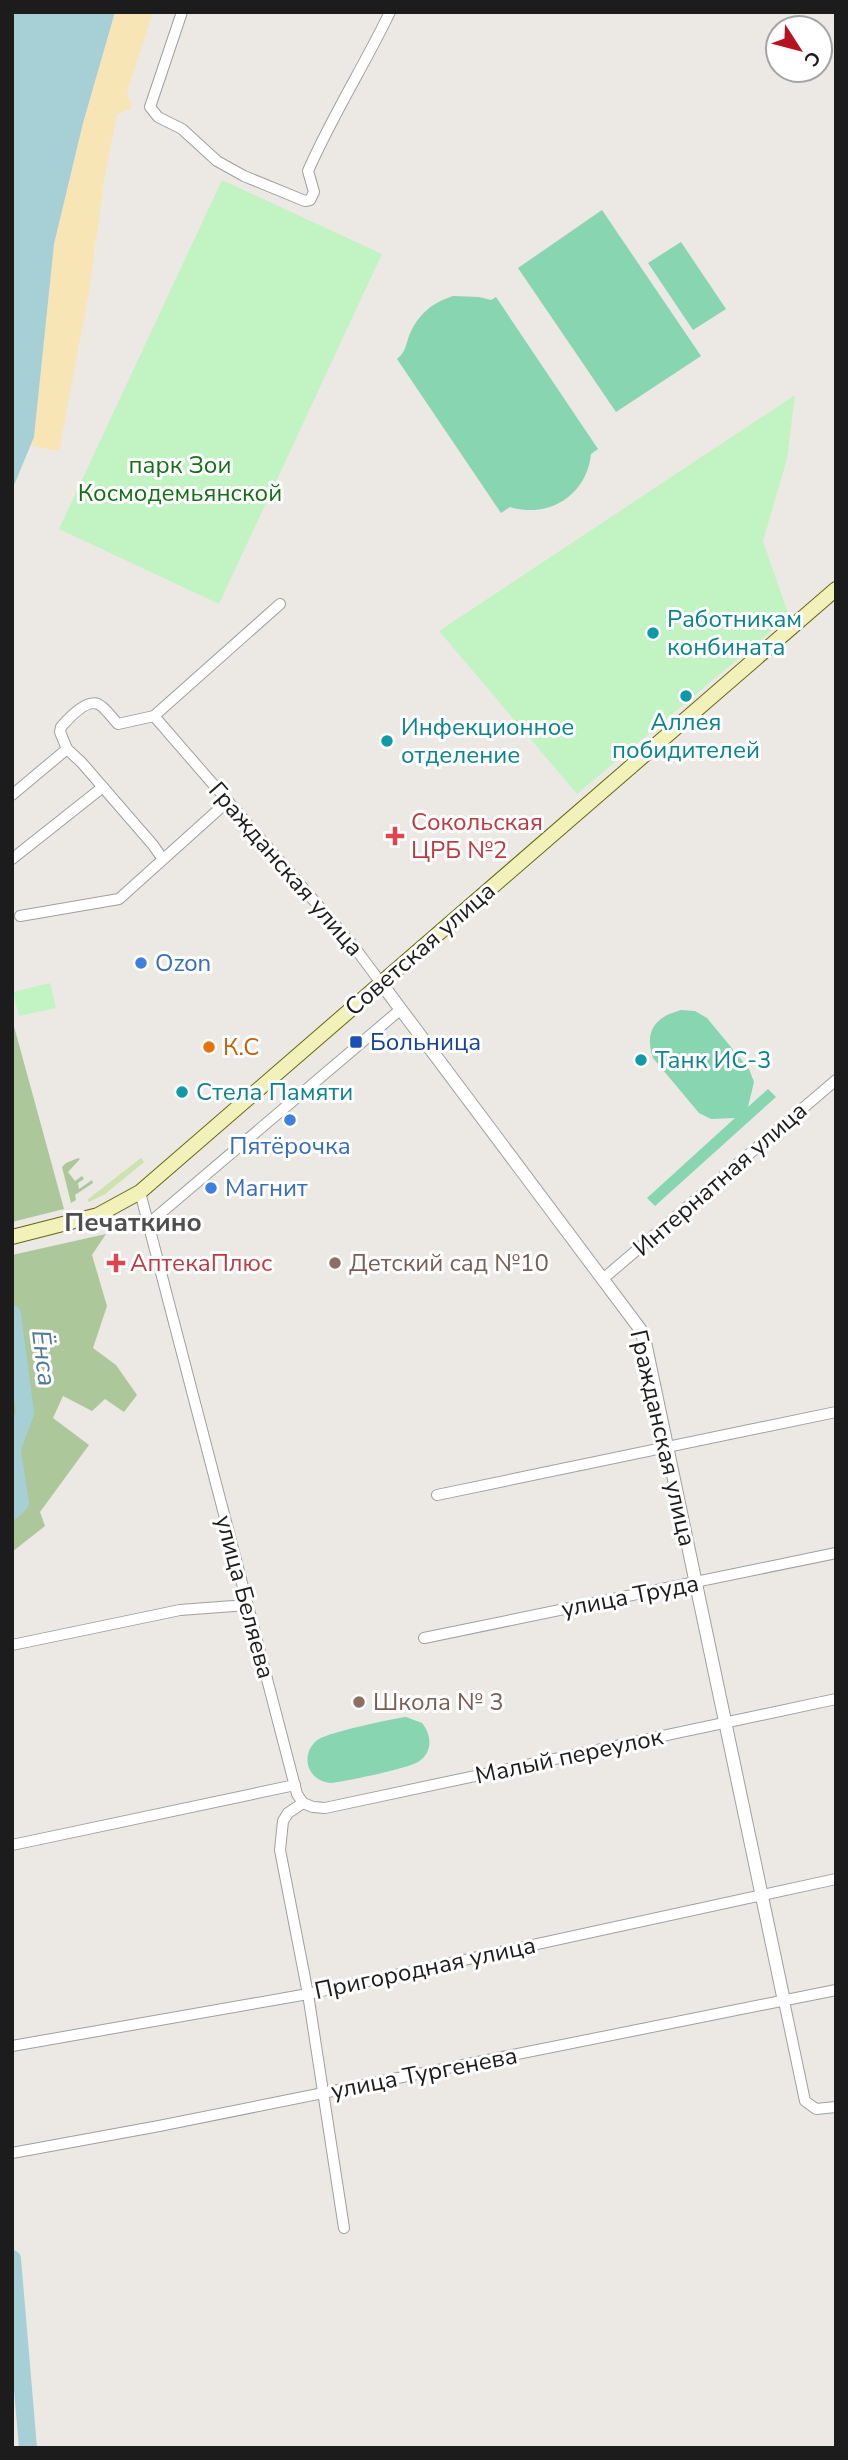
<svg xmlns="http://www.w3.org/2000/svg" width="848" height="2460" font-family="'Nunito Sans',sans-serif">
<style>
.grass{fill:#cbe3ac}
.forest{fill:#acc89b}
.sand{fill:#f8e5b5}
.park{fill:#c2f4c3}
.pitch{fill:#87d5b1}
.water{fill:#a7cfd6}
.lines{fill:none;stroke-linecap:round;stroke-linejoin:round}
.river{stroke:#a7cfd6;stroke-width:18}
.minor-casing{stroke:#a0a0a0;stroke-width:12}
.tertiary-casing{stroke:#a0a0a0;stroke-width:14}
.secondary-casing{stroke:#65670e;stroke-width:16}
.minor{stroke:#fff;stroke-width:10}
.tertiary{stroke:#fff;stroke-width:12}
.secondary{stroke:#f3f1ba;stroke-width:14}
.culture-dot{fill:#0f9aa8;stroke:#fff;stroke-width:2.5}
.health-dot{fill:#e0444e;stroke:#fff;stroke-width:2.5}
.shop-dot{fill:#3f7fe0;stroke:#fff;stroke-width:2.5}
.transit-dot{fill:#1a4fb4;stroke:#fff;stroke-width:2.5}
.food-dot{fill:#e8710a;stroke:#fff;stroke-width:2.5}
.education-dot{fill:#8d6e63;stroke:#fff;stroke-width:2.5}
.labels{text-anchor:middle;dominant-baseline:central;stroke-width:6;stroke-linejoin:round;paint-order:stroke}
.park-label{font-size:24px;fill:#156f16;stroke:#fff}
.culture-label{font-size:24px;fill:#0d838f;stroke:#fff;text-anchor:start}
.health-label{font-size:24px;fill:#be3a42;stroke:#fff;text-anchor:start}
.street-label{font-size:24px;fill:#1c1c1c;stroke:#fff}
.shop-label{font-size:24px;fill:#366cbe;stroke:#fff;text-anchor:start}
.transit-label{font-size:24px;fill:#164399;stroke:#fff;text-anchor:start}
.food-label{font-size:24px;fill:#c56008;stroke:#fff;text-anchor:start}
.education-label{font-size:24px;fill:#785e54;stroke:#fff;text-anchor:start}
.neighbourhood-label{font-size:26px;font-weight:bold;fill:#4f4f4f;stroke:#fff}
.water-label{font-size:26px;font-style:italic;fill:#4f7a9b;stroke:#fff}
</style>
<rect width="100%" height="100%" fill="#ece8e3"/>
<path class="grass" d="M141,1158L144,1162L105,1194L89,1202L87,1200Z"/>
<g class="forest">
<path d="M12,1019L64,1209L12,1222Z"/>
<path d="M78,1158L80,1159L68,1172L75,1181L82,1176L84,1179L78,1183L79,1189L92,1180L93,1183L75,1195L76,1200L71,1203L62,1167L66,1163Z"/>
<path d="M106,1234L92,1255L107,1306L93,1348L116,1365L137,1395L124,1412L105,1399L92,1411L63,1396L53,1418L89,1445L40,1512L45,1526L12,1552V1255Z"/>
</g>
<path class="sand" d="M115,12H153L127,92L132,108L117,114L105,175L89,291L59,451L31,446L34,437L54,244L83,123Z"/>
<g class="park">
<path d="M222,180L382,254L219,604L59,529Z"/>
<path d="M795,395L787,459L763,541L789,616L577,794L439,631Z"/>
<path d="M50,983L56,1008L19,1016L13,992Z"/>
</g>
<g class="pitch">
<path d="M602,210L701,356L616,412L518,268Z"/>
<path d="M681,242L726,309L693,330L648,263Z"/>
<path d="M453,296L479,297L491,300L496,297L598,449L591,454C587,495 549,519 510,507L501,513L397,359C405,352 405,348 408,339C416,316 431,303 453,296Z"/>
<path d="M681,1010L695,1011L707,1018L749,1069L754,1082L748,1107L768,1089L776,1097L655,1206L647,1198L735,1118L711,1119L699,1113L653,1058C644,1031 655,1017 681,1010Z"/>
<path d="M406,1717L422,1723C432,1735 433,1753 418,1762C406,1769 347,1781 331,1783C322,1782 313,1778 309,1768C305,1758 309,1745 319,1739C330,1732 391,1719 406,1717Z"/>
</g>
<path class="water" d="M12,12H115L83,123L54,244L34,437L12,490Z"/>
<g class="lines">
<g class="river">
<path d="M12,1314L25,1413L12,1448"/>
<path d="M12,1452L20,1503L12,1511"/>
<path d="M12,2259L28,2448"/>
</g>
<g class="minor-casing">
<g id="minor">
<path d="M182,12L150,107L158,117L182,129L217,161L244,176L305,201L310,200L314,192L308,171C332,116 364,66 390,12"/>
<path d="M154,716L355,948L381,983"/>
<path d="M12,795L67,749"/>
<path d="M162,858L153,845L82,763L67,749L60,732L61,727C68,719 86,699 98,704C105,707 112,718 118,724L154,716L280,604"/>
<path d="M12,859L103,787"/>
<path d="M20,916L119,899L228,801"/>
<path d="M140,1192L297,1794L303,1803L288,1813L283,1821L280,1850L308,1994L344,2228"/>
<path d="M148,1224L401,1009"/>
<path d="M604,1278L836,1080"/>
<path d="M437,1495L836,1412"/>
<path d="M424,1638L836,1553"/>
<path d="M12,1645L180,1610L247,1605"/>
<path d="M303,1803L313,1807L325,1808L836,1699"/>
<path d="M12,1845L295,1785"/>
<path d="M784,2001L805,2101L816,2109L836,2107"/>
<path d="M12,2046L308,1994L836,1879"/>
<path d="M12,2153L159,2126L836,1990"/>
</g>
</g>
<g class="tertiary-casing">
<path id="tertiary" d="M381,983L640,1329L645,1342L784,2001"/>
</g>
<g class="secondary-casing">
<path id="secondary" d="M12,1237L98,1215L140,1192L836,589"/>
</g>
<use href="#minor" class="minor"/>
<use href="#tertiary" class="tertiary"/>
<use href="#secondary" class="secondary"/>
</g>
<g class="culture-dot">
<circle cx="653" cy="633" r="7"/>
<circle cx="686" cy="696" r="7"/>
<circle cx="387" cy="741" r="7"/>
<circle cx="641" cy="1060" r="7"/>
<circle cx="182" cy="1092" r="7"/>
</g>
<g class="health-dot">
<path d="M391.5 825.5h7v7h7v7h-7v7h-7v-7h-7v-7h7z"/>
<path d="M112.5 1252.5h7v7h7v7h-7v7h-7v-7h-7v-7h7z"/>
</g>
<g class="shop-dot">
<circle cx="141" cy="963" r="7"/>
<circle cx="290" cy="1120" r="7"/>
<circle cx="211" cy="1188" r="7"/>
</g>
<rect class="transit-dot" x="349" y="1035" width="14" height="14" rx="3.5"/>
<circle class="food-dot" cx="209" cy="1047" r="7"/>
<g class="education-dot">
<circle cx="335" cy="1263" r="7"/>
<circle cx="359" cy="1702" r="7"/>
</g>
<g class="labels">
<g class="park-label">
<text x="180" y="465">парк Зои<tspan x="180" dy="28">Космодемьянской</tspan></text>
</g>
<g class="culture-label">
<text x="667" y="619">Работникам<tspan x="667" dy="28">конбината</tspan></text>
<text x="686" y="722" text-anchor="middle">Аллея<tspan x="686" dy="28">побидителей</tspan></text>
<text x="401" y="727">Инфекционное<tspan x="401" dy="28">отделение</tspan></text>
<text x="655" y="1060">Танк ИС-3</text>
<text x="196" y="1092">Стела Памяти</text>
</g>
<g class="health-label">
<text x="411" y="822">Сокольская<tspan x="411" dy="28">ЦРБ №2</tspan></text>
<text x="130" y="1263">АптекаПлюс</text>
</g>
<g class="street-label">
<text transform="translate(286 869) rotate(49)">Гражданская улица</text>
<text transform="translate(420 949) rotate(-41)">Советская улица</text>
<text transform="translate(720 1179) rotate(-41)">Интернатная улица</text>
<text transform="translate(663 1438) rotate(77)">Гражданская улица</text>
<text transform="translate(630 1596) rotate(-11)">улица Труда</text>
<text transform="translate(245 1597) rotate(75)">улица Беляева</text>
<text transform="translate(569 1756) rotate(-12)">Малый переулок</text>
<text transform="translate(425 1968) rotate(-12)">Пригородная улица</text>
<text transform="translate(424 2073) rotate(-11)">улица Тургенева</text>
</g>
<g class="shop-label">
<text x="155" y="963">Ozon</text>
<text x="290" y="1146" text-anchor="middle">Пятёрочка</text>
<text x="225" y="1188">Магнит</text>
</g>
<g class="transit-label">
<text x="370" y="1042">Больница</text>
</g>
<g class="food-label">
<text x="223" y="1047">К.С</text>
</g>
<g class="education-label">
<text x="349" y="1263">Детский сад №10</text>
<text x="373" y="1702">Школа № 3</text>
</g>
<g class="neighbourhood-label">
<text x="133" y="1222">Печаткино</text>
</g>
<g class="water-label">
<text transform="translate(44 1358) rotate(83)">Ёнса</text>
</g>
</g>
<rect width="848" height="2460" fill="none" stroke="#1c1c1c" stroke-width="28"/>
<g transform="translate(799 49) rotate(126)"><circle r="33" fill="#ffffff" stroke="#a4a4a4" stroke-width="2"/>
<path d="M0-5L12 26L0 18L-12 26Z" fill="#b6121f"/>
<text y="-10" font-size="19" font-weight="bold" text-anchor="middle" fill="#1c1c1c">С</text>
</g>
</svg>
